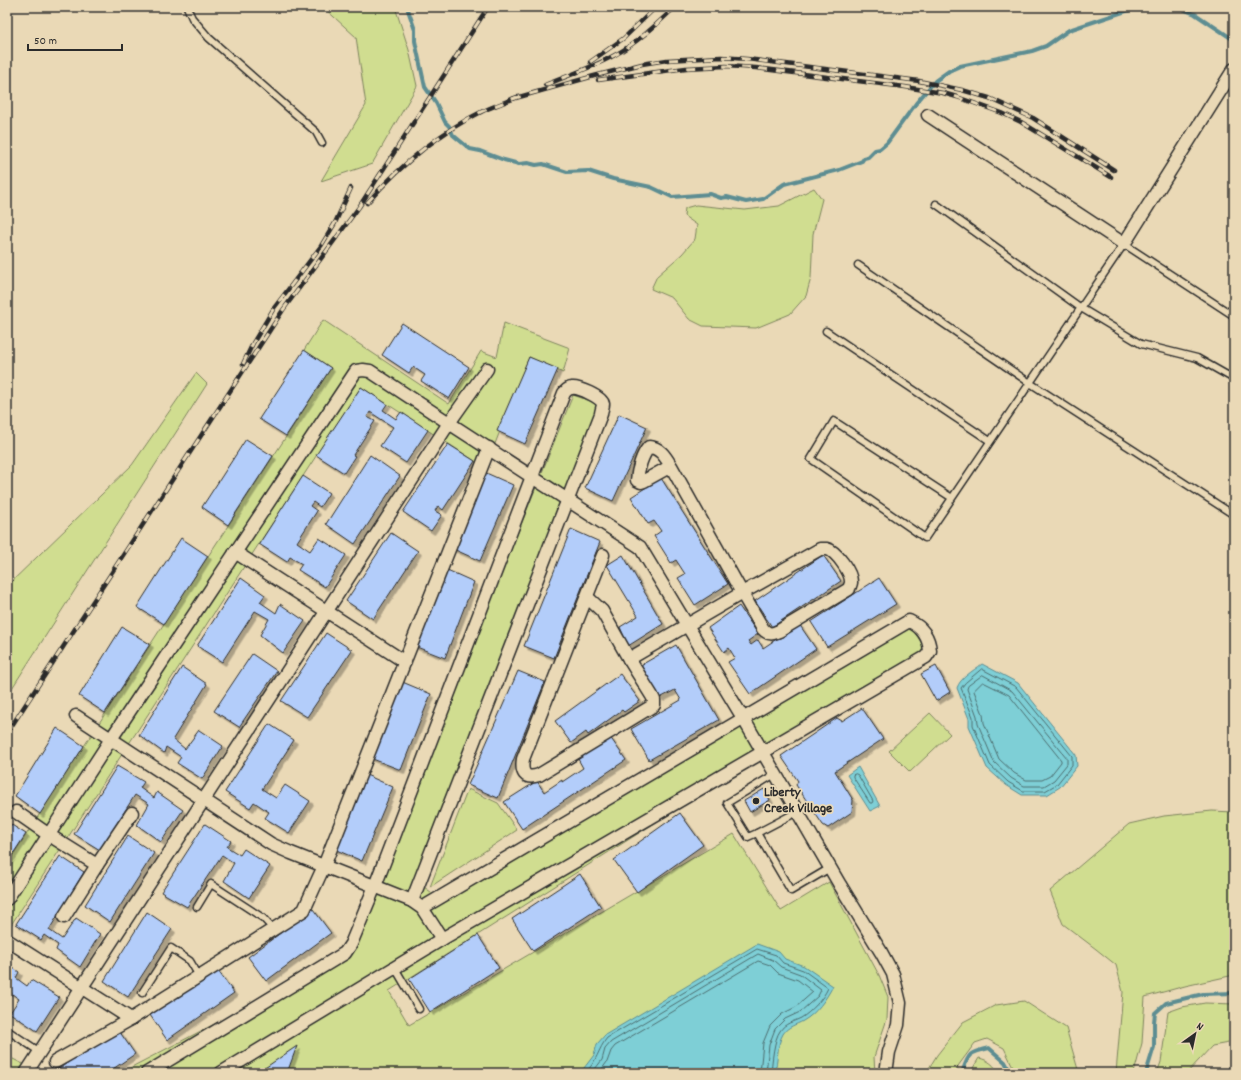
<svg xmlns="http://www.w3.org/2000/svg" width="1241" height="1080" font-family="Dekko,sans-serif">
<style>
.green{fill:#d0dd90;stroke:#7e845e}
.water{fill:#7ecfd6;stroke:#5d8d92}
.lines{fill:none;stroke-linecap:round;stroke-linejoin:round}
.shore{stroke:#4c6d6f;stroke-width:1}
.stream{stroke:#5d8d92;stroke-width:4}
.building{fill:#b3cdfa;stroke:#2b2b2b;filter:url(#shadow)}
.service-casing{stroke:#2b2b2b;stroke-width:9}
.minor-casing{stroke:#2b2b2b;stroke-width:15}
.service{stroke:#ead9b6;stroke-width:6}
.minor{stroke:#ead9b6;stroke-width:12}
.rail-casing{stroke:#2b2b2b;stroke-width:4.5}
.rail{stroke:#ead9b6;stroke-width:3;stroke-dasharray:9;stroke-linecap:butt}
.poi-dot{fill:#2b2b2b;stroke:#ead9b6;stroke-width:1.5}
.labels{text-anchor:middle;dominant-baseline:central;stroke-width:3.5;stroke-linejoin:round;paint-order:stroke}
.poi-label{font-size:14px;font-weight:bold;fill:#2b2b2b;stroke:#ead9b6;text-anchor:start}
</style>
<defs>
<filter id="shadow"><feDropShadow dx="3.5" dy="3.5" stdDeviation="0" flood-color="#0004"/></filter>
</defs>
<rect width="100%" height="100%" fill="#ead9b6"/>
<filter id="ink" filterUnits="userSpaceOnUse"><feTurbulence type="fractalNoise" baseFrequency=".025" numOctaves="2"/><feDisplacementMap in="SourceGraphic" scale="8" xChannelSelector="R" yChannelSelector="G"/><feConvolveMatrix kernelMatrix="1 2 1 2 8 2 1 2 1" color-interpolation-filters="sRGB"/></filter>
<g filter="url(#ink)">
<g class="green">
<path d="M323,7H395L409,50L417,86L372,164L321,181L366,105L356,37Z"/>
<path d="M814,188L822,199L813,234L811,278L806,296L790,314L756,328L703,326L689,319L672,298L651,289L657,276L682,254L695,239L697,225L684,216L685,208L696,205L745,210L779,206Z"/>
<path d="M323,320L449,404L481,351L497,357L504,323L570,348L563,373L529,357L484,472L475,461L361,387L7,931V864L331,368L304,350Z"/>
<path d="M196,373L207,384L7,696V586L132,465Z"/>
<path d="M573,395L599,404L416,881L443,901L909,624L927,651L389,991L409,1025L734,834L781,911L829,882L879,975L888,997L887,1019L874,1057L875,1073H120L349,954Z"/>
<path d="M930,713L950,734L910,772L889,751Z"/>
<path d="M468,789L498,803L517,830L430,887Z"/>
<path d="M1212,811L1234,812V975L1185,986L1145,997L1142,1043L1134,1073H1116L1123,992L1116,965L1096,949L1063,924L1050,891L1129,824L1164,816Z"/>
<path d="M1024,1001L1066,1028L1079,1073H1016L1004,1048L987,1039L975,1043L958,1066L955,1073H926L937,1055L963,1022L996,1005Z"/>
<path d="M1205,1003L1234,1004V1042L1212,1046L1187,1073H1157L1161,1062L1168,1012L1182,1007Z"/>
<path d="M7,1056L37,1071L45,1073H7Z"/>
<path d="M979,1058C988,1060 995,1065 998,1073H970Z"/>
</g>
<g class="water">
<path d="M982,664L1018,683L1076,755L1077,766L1060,787L1047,795H1022L1006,785L987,768L969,726V719L957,688C960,678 973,671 982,664Z"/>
<path d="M858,767L880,806L870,811L847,775Z"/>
<path d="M757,944L779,952L785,959L804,966L833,986C826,999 817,1013 803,1021C796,1025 788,1026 783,1034C776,1046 779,1061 774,1073H579L584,1068L594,1055L597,1044L605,1035Z"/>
</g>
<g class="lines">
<g class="shore">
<path d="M982,669L1016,687L1072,756V765L1057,784L1045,791H1023L1008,782L990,765L973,725V717L961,688L965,683Z"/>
<path d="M983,675L1012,691L1067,758V764L1054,780L1044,786H1024L1011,778L994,762L978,724L977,716L967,689L968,686Z"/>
<path d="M983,682L1009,695L1061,760V762L1050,776L1042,780H1026L1014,773L999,759L984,723L983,714L974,691Z"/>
<path d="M856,774L858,775L873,801L872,803H870L853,777V775Z"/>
<path d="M585,1073C597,1062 598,1049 607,1038L757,949L776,955L783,963L803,970L828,988C823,999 811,1012 801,1018C793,1022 785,1023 780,1031C774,1039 772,1062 771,1073"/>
<path d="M592,1073L602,1060L605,1049L611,1042L758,954L773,960L781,967L800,974L821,990L818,996L800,1012L785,1019L775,1029L769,1045L766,1073"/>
<path d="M599,1073L607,1062L611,1051L615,1046L758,961L770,965L778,973L798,980L813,992L796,1007L782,1014L770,1026L763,1043L760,1073"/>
</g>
<g class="stream">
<path d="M407,7L415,30V41L425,87L436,103L445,122L449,126L453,135L470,149L480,151L504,160L519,164L528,163L536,165L543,164L567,172L588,171L613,179L651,187L672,197L710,194L721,198L727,197L746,202L763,199L784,184L839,170L862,161L864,158L868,157L875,150L880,149L887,143L917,102L935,81L949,71L960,66L1032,51L1046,46L1069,30L1138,7"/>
<path d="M1169,7L1180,8L1195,14L1234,40"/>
<path d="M962,1073C969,1053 968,1053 989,1048L1005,1062L1011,1073"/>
<path d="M1146,1073L1154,1047V1022L1155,1013L1166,1003L1203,994L1234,993"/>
</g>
</g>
<g class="building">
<path d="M402,323L469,367L449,399L421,381L425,375L413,367L409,373L382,355Z"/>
<path d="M304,350L331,368L286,436L259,419Z"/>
<path d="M529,357L558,369L525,444L497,431Z"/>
<path d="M361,387L387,404L383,410L396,419L401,412L428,430L406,463L380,446L393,427L370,412L367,417L375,421L353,455L355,456L344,473L316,455Z"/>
<path d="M619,414L647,427L613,501L585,488Z"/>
<path d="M246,439L273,456L228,525L202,507Z"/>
<path d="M448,444L475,461L443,510L438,506L435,511L442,515L431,531L403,512Z"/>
<path d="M370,455L400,476L355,544L326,524Z"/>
<path d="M484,472L513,485L480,561L451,548Z"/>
<path d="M303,476L329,493L320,507L313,502L310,506L317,511L297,542L310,551L319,538L346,555L325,587L298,570L302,564L290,557L287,562L259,544Z"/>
<path d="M661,478L728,584L695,605L678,578L685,574L676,560L671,563L654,536L661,531L654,521L648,524L631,497Z"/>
<path d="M571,529L600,542L554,658L524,646Z"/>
<path d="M391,533L418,551L373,619L346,601Z"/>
<path d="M181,538L208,556L164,624L137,607Z"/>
<path d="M623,555L663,624L628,646L620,627L638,616L607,565Z"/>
<path d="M823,555L841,581L772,627L755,601Z"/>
<path d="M445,569L474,582L445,658L414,646Z"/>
<path d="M241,578L265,595L260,602L276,613L280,604L305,621L283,653L260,635L269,619L255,611L222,662L197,646Z"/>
<path d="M879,578L896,604L827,647L811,622Z"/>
<path d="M739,606L758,634L748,641L751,645L758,640L763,648L799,624L816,649L750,694L728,662L735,658L729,648L724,652L708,628Z"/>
<path d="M122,627L150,644L105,713L79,696Z"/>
<path d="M326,633L352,650L307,717L281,701Z"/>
<path d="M676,645L719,720L649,760L631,729L681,700L675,690L660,698L641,665Z"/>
<path d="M252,654L277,671L239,727L214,711Z"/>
<path d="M936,666L950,692L936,701L921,674Z"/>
<path d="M182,667L207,684L173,739L185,749L199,730L223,746L202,779L177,763L181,757L166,747L164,753L139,735Z"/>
<path d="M518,671L545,682L498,798L468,785Z"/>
<path d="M620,674L640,701L624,712L622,710L588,735L586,732L571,743L555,721Z"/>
<path d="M400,681L431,694L401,770L370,758Z"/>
<path d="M862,708L883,739L835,771L853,800L852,812L828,828L823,825L796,785L798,781L781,756L837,718L842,721Z"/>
<path d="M269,724L294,740L262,789L276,798L285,785L310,801L289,833L265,818L269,812L254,802L250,808L225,792Z"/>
<path d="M57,728L84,746L40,814L15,796Z"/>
<path d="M610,737L626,760L522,829L504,802L537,781L544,792L562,780V782L583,768L578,759Z"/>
<path d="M117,766L144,782L140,788L154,798L157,792L183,810L161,842L137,825L149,804L135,795L100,850L74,834Z"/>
<path d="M364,774L393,787L362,861L334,849Z"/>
<path d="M764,789L770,800L750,812L744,801Z"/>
<path d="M680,813L703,845L637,892L614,860Z"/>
<path d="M7,822L26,834L7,863Z"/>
<path d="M205,824L231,841L227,847L240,855L244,849L270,866L249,898L224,881L234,863L222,855L187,907L161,892Z"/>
<path d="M128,836L154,853L110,922L85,905Z"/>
<path d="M60,856L84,872L49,930L62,939L76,918L100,934L80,967L56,950L58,945L44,935L41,940L16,924Z"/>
<path d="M580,874L601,907L533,951L512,919Z"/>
<path d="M313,909L331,933L266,981L248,957Z"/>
<path d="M147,912L172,929L128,997L104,981Z"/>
<path d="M478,935L499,968L430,1012L409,979Z"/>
<path d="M7,964L19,972L16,978L27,986L31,980L59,997L37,1031L10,1013L19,999L8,991L7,993Z"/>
<path d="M216,968L234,993L167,1040L150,1015Z"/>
<path d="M117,1028L135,1054L107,1073H53Z"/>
<path d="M297,1046L287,1073H260L259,1072Z"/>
</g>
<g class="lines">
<g class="service-casing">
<g id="service">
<path d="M187,7L192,18L209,38L316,132L322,143"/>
<path d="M936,204L1081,308L1141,344L1197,358L1234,379"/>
<path d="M858,265L1030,383L1234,515"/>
<path d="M826,331L990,441"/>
<path d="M952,498L834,421L811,459L925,538L1124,244L1234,316"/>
<path d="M775,774L727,803L748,837L757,833L791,891L830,868"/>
<path d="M757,833L797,812"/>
<path d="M197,907L211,884L263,918L273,929"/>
<path d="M395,968L419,1009"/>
<path d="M142,993L171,948L190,961L199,976"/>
<path d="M7,1030L40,1052"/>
</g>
</g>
<g class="minor-casing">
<g id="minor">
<path d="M928,115L1124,244L1234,69"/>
<path d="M820,549C823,549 825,549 827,549C836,551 852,573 851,583C851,584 849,588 849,589L779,631C772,634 769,635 763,629L742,593Z"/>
<path d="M235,552L405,662"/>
<path d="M603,555L523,759C521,772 524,780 539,775L654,705V700L652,696L629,659L742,593L671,466C666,458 660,447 649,447C642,455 638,469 637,480L641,482L644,481L671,466"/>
<path d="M587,597L602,611L629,659"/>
<path d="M16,812L49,835L97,865L64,917"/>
<path d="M97,865L132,813"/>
<path d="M7,899L111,739L76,716"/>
<path d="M422,908L909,621C922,627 929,637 930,651L926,657L442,939L422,908L412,901L291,853L271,844L111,739L356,371L363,370L370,371L449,423L487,369"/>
<path d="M7,940L131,1019L55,1062"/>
<path d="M131,1019L304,910L324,866L489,448"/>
<path d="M26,1073L449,423L640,547L743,718L840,885L881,952L893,974L900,1003L898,1025L889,1052L886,1073"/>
<path d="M147,1073L345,953L351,944L375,886L564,393C566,391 568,388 572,388C578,387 602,397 603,404C603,407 601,411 601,414L412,901"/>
<path d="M221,1073L442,939"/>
</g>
</g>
<use href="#service" class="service"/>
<use href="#minor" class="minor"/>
<g class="rail-casing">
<g id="rail">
<path d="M590,62L624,38L656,7"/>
<path d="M598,80L686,68L726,66L756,68L905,87L943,93L957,97L1002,113L1021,122L1111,177"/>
<path d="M545,85C567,76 591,68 613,56C636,44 656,25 675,7"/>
<path d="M512,99L594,76L642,64L667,60L721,57L747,59L919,81L962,90L989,98L1033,118L1114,170"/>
<path d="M367,203C400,166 438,133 483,111C494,106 506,102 517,97"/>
<path d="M243,364L253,343L274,308L321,246L335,223L351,188"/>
<path d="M7,733L283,310L359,207L488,7"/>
</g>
</g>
<use href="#rail" class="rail"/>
</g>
</g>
<circle class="poi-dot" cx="756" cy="801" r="4"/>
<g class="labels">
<g class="poi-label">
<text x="764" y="793">Liberty<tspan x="764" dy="16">Creek Village</tspan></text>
</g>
</g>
<rect width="1241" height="1080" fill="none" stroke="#ead9b6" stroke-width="24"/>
<rect x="12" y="12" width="1217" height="1056" fill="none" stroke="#2b2b2b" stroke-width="1.5" filter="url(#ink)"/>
<g transform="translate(1195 1034) rotate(33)" stroke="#ead9b6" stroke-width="3" paint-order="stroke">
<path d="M0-3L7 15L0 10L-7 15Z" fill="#2b2b2b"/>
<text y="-6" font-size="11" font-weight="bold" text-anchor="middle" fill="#2b2b2b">N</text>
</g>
<path d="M28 44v6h94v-6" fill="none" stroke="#2b2b2b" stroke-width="2"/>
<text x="34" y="44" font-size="12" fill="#2b2b2b" stroke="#ead9b6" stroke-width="3" paint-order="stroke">50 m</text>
</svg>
